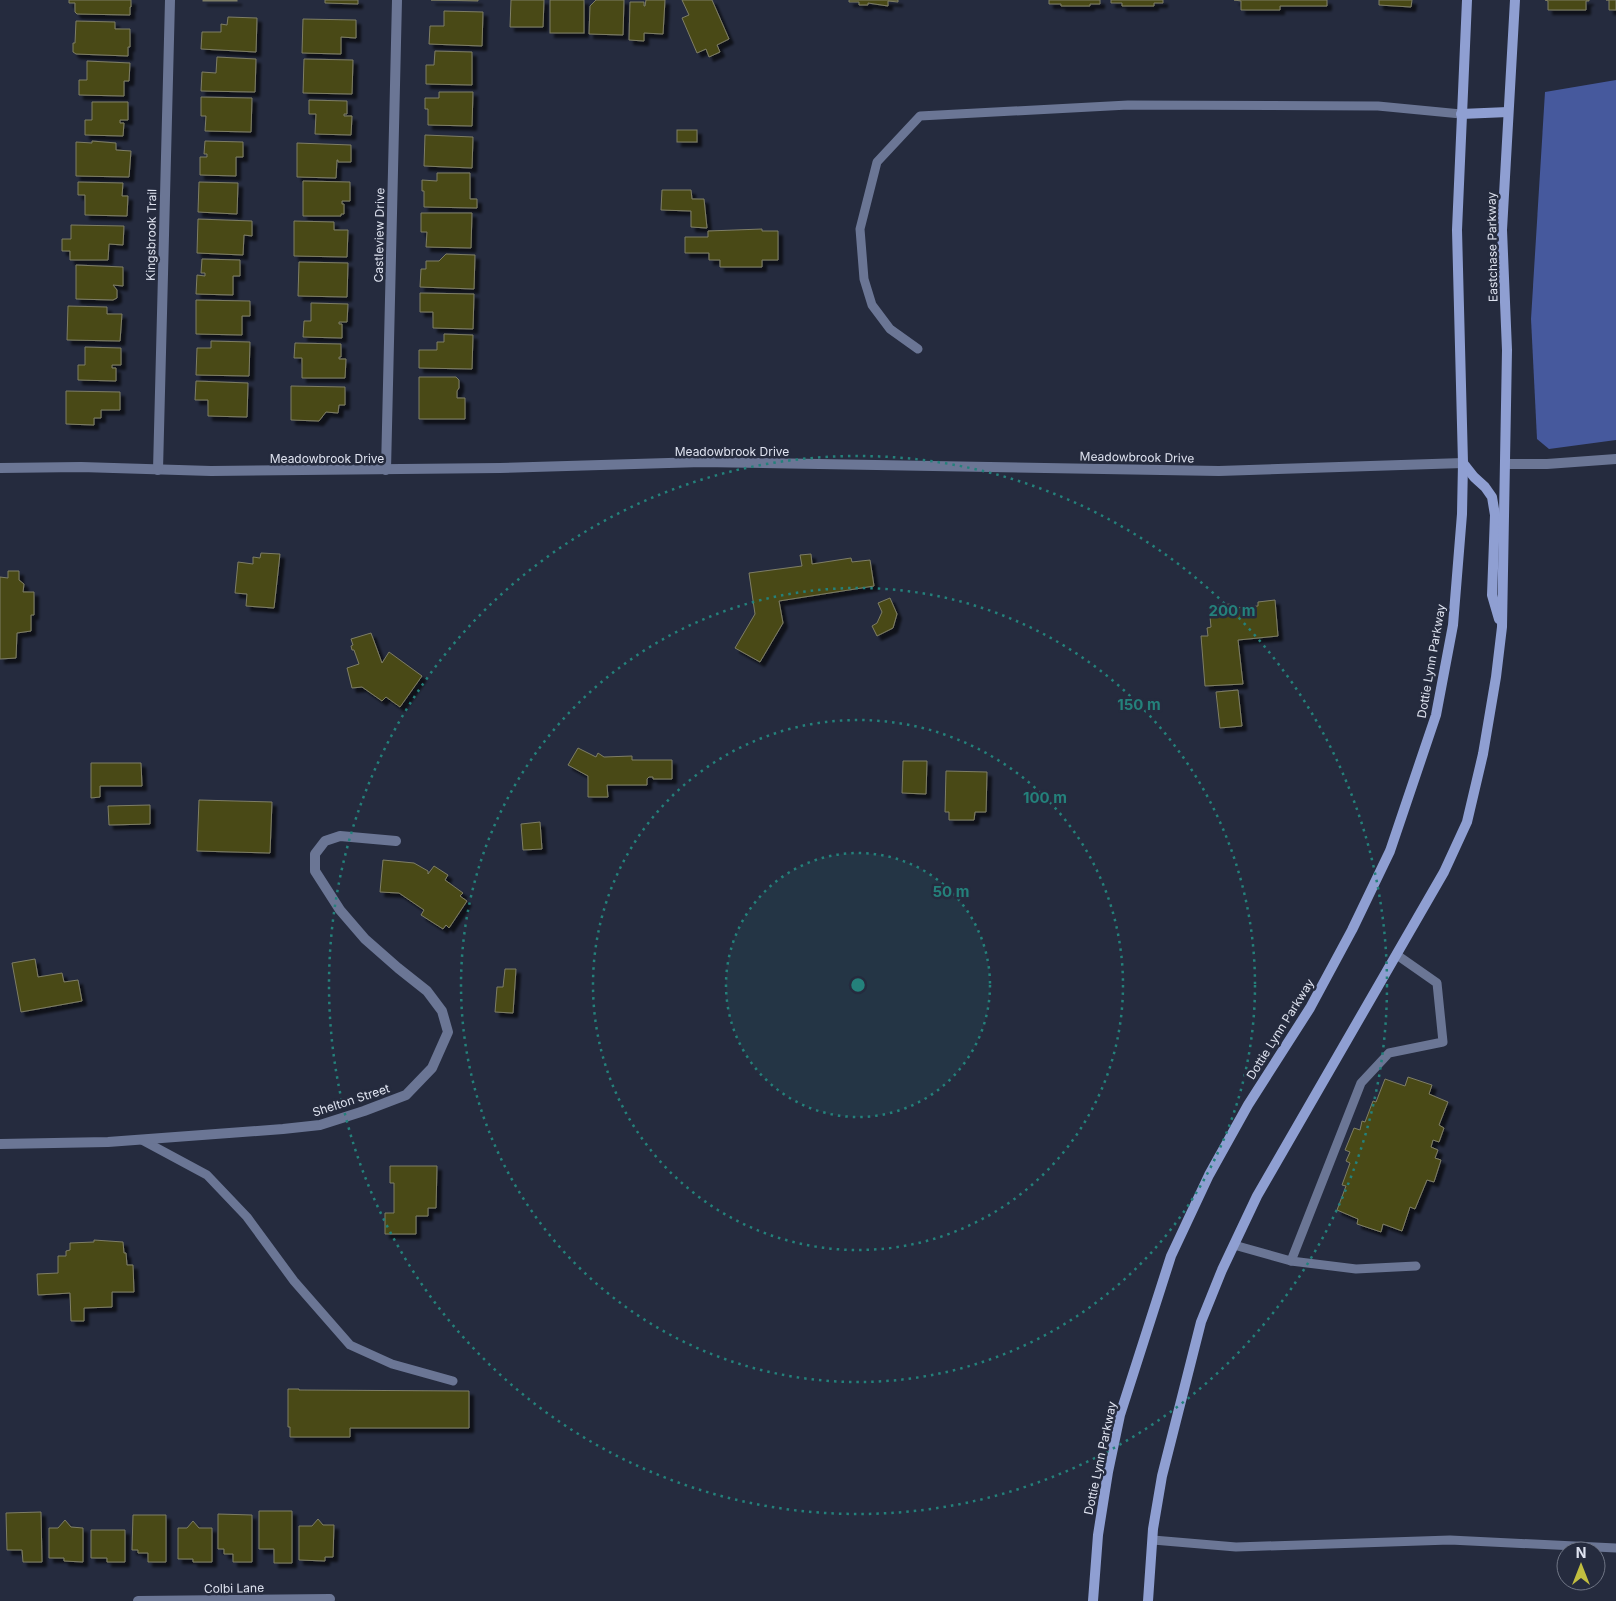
<svg xmlns="http://www.w3.org/2000/svg" width="1616" height="1601" font-family="Inter,sans-serif">
<style>
.forest{fill:#46599d}
.building{fill:#494818;stroke:#7e7e65;filter:url(#shadow)}
.lines{fill:none;stroke-linecap:round;stroke-linejoin:round}
.service{stroke:#6b7695;stroke-width:9}
.minor{stroke:#6b7695;stroke-width:10}
.secondary{stroke:#8f9fd2;stroke-width:10}
.ring{fill:none;stroke:#24817b;stroke-width:2.5;stroke-dasharray:2.5 5}
.labels{text-anchor:middle;dominant-baseline:central;stroke-width:5;stroke-linejoin:round;paint-order:stroke}
.street-label{font-size:12px;fill:#dfe3f0;stroke:#252b3e}
.centre{fill:#24817b;stroke:#252b3e;stroke-width:2.5}
.ring-label{font-size:15px;text-anchor:middle;font-weight:bold;fill:#24817b;stroke:#252b3e;stroke-width:5;stroke-linejoin:round;paint-order:stroke}
</style>
<defs>
<filter id="shadow"><feDropShadow dx="4.5" dy="4.5" stdDeviation="1" flood-color="#0009"/></filter>
</defs>
<rect width="100%" height="100%" fill="#252b3e"/>
<path class="forest" d="M1616,80V440L1549,449L1537,439L1531,319L1545,92Z"/>
<g class="building">
<path d="M69,0H131V7H130V15L77,14L75,12V3H69Z"/>
<rect x="203" y="0" width="34" height="1"/>
<path d="M325,0H358V4L325,3Z"/>
<path d="M431,0H478V1Z"/>
<path d="M511,0H544L543,27H510Z"/>
<rect x="550" y="0" width="34" height="33"/>
<path d="M596,0H624L623,35L589,34L590,6Z"/>
<path d="M646,0H665L663,34L644,33V41L629,40L630,2H644V6H645Z"/>
<path d="M682,0H712L729,39L717,45L720,52L709,57L706,49L697,53L682,18L689,15Z"/>
<path d="M849,0H898V2L888,1V6L868,3V5H859V2H849Z"/>
<path d="M1049,0H1100V4H1090V6H1061V4H1049Z"/>
<path d="M1111,0H1163V3H1154V6H1122V3H1111Z"/>
<path d="M1234,0H1327V6H1280V10H1241V1Z"/>
<path d="M1379,0H1412L1411,7L1379,5Z"/>
<path d="M1545,0H1589V1H1586V10H1548V1Z"/>
<path d="M1606,0H1616V10H1609V0Z"/>
<path d="M444,11L483,12L482,46L429,44L430,26H444Z"/>
<path d="M228,17L257,18L256,52L201,49L202,32H221V24L227,25Z"/>
<path d="M303,19L356,20V38L341,37V54L302,53Z"/>
<path d="M76,21L115,22V29H130V47H128V56L76,54L73,52V43H75Z"/>
<path d="M435,51L472,52V85L426,84V65H434Z"/>
<path d="M217,57L256,59L255,92L201,91L202,72L216,73Z"/>
<path d="M304,59L353,60L352,94L303,93Z"/>
<path d="M87,61L130,63L129,81H124V96L79,95V80H87Z"/>
<path d="M439,92H473L472,126L428,125V109H425V98H439Z"/>
<path d="M201,97L252,98L251,132L205,131L206,116H201Z"/>
<path d="M309,100L347,101V114H344V116H352L351,135L315,134L316,114H309Z"/>
<path d="M92,102H128V120H120V123H124L123,136L85,135V120H92Z"/>
<rect x="677" y="130" width="20" height="12"/>
<path d="M425,135L473,137L472,168L424,166Z"/>
<path d="M92,141L116,143V150L131,151L129,177L76,176V142L92,143Z"/>
<path d="M205,141L243,142V157H236V176L200,175V157H207V154H204Z"/>
<path d="M297,143L351,145V162H338V160H337L336,178L297,177Z"/>
<path d="M437,173H470V199H477V208L424,207V191H422V180L437,181Z"/>
<path d="M303,181L350,182V201H342V204H344V214H341V216H303Z"/>
<path d="M78,182L123,183L122,196H128L127,216L85,215V195H78Z"/>
<path d="M199,182L238,183L237,214L198,212Z"/>
<path d="M662,190H691L692,199H704L707,228L691,227V211L661,210Z"/>
<path d="M421,213H472L471,248L426,247L427,232H421Z"/>
<path d="M198,219L252,221V236L244,235L243,255L197,253Z"/>
<path d="M294,221L334,222V230H348L347,257L294,256Z"/>
<path d="M71,225L124,226L123,245L109,244L108,260H70V251H62V239H71Z"/>
<path d="M762,229V231H778V260H762V267H720V260H709V253H685V237H708V231Z"/>
<path d="M446,254L475,255L474,289L420,287L421,269H426V261H439Z"/>
<path d="M202,259L240,260V276H233V295L196,294L197,275L205,276V273H201Z"/>
<path d="M299,262L348,263L347,297L298,296Z"/>
<path d="M76,265L123,267V286L113,285L117,290V298L113,300L76,299Z"/>
<path d="M420,293L474,294L473,329L433,328V312H420Z"/>
<path d="M196,300L250,301V316H242V335L196,334Z"/>
<path d="M311,303L348,304L347,322H339V324H342V338L303,337L304,321H311Z"/>
<path d="M68,306L107,307V314H122L120,341L67,340Z"/>
<path d="M444,334L473,335L472,369L419,368V350H437V342H444Z"/>
<path d="M211,341L250,342L249,376L196,375L197,348H211Z"/>
<path d="M295,343L341,344V357H339V359H346L345,378H302V358H294Z"/>
<path d="M85,347L121,348V365H112V368H116V381L78,380V365H85Z"/>
<path d="M419,377H456L459,380V388L457,391V398H465V419H419Z"/>
<path d="M196,381L248,383L247,417L208,416V400H195Z"/>
<path d="M291,386L345,387V405H339L338,413L326,412L319,421L291,420Z"/>
<path d="M66,391L120,392V410H101V418H94V425L66,424Z"/>
<path d="M261,553L280,554L274,608L246,606L247,594L235,593L238,562L253,564V557L260,558Z"/>
<path d="M811,554L812,564L851,558L852,562L870,560L874,586L779,601L783,623L760,662L735,648L755,614L749,573L802,566L800,555Z"/>
<path d="M8,571H19V580L24,584L23,592H34V615H31V631L17,633L16,658L0,659V577L8,578Z"/>
<path d="M890,598L897,614L893,628L877,636L872,626L877,623L882,612L878,603Z"/>
<path d="M1275,600L1278,636L1238,640L1243,684L1205,686L1201,636H1208L1207,628L1211,627L1209,606L1231,604L1232,608L1258,606V602Z"/>
<path d="M371,633L382,663L389,652L422,676L400,707L386,697L382,701L362,687L352,688L347,668L359,664L354,650H352L351,646L353,645L351,639Z"/>
<path d="M1238,690L1242,726L1220,728L1216,692Z"/>
<path d="M578,748L596,757L598,753L604,757L632,756V760H672V779H653V777H649L647,779V785H607L608,797H588V776L568,765Z"/>
<path d="M903,761H927L926,794L902,793Z"/>
<path d="M91,763H141L142,786H100V797L91,798Z"/>
<path d="M946,771L987,772L986,812H975L974,820H949V812H945Z"/>
<path d="M199,800L272,802L270,853L197,851Z"/>
<path d="M150,805V824L109,825L108,806Z"/>
<path d="M540,822L542,849L523,850L521,824Z"/>
<path d="M383,860L414,863L428,871V874L434,866L448,875L445,880L463,893L460,896L467,901L449,928L446,925L443,929L421,915L424,910L399,893L380,892Z"/>
<path d="M35,959L38,977L62,973L64,982L78,980L82,1001L21,1012L12,963Z"/>
<path d="M505,969H516L513,1013L495,1012L497,987H503Z"/>
<path d="M1408,1077L1432,1085L1429,1094L1448,1102L1439,1125L1444,1128L1439,1142L1433,1140L1431,1147L1438,1150L1435,1158L1441,1160L1434,1182L1427,1180L1415,1209L1410,1207L1402,1231L1383,1224L1381,1232L1357,1224L1358,1219L1337,1210L1346,1186L1342,1185L1350,1163L1346,1161L1350,1152L1345,1150L1354,1128L1360,1130L1362,1121L1365,1122L1373,1101L1376,1102L1385,1079L1405,1086Z"/>
<path d="M390,1166H437L436,1208H428V1216H416V1234H385V1213H394V1183H390Z"/>
<path d="M94,1240L123,1242L124,1253H126L127,1265H133L134,1292H112V1307L84,1308V1321H71L70,1293L38,1295L37,1274L58,1273V1256H66V1251L70,1250V1243L94,1242Z"/>
<path d="M288,1389H299V1390L469,1391V1428H350V1437H290V1427H288Z"/>
<path d="M259,1511H292V1563H274V1549H259Z"/>
<path d="M41,1512L42,1562H23L22,1550H7L6,1513Z"/>
<path d="M218,1514L252,1515V1562H233V1554H224V1549H218Z"/>
<path d="M133,1515H166V1562H148V1553H138V1550H132Z"/>
<path d="M318,1519L323,1525H334L333,1557H325V1561L299,1560V1526H312Z"/>
<path d="M65,1520L71,1527L83,1528V1562L64,1561V1558H49V1528H58Z"/>
<path d="M193,1521L199,1528H212V1562H193V1559H178V1528H187Z"/>
<path d="M91,1530H125V1562H107V1558H91Z"/>
</g>
<g class="lines">
<g class="service">
<path d="M918,349L890,329L872,305L864,279L860,229L877,162L920,116L1128,105L1378,106L1461,114"/>
<path d="M142,1140L207,1175L247,1217L294,1281L350,1345L392,1364L453,1381"/>
<path d="M1234,1245L1291,1261L1361,1083L1389,1053L1443,1042L1437,983L1397,955"/>
<path d="M1291,1261L1356,1269L1416,1266"/>
<path d="M1153,1540L1236,1547L1450,1540L1616,1548"/>
</g>
<g class="minor">
<path d="M1506,464H1547L1616,459"/>
<path d="M0,468L81,467L211,471L500,468L702,462L1219,471L1463,463"/>
<path d="M158,470L170,0"/>
<path d="M386,470L397,0"/>
<path d="M0,1144L108,1142L283,1129L320,1125L364,1111L406,1095L432,1068L448,1032L442,1011L427,991L398,968L365,939L340,910L315,871V854L325,841L340,836L396,841"/>
<path d="M138,1601L330,1599"/>
</g>
<g class="secondary">
<path d="M1461,114L1508,112"/>
<path d="M1463,463L1474,477L1485,487L1492,497L1495,515L1492,595L1499,619"/>
<path d="M1093,1601L1098,1535L1108,1472L1120,1415L1171,1256L1209,1175L1248,1105L1310,1008L1352,930L1390,851L1436,715L1453,625L1462,514L1463,463L1457,230L1467,0"/>
<path d="M1148,1601L1153,1529L1162,1476L1201,1322L1222,1270L1257,1196L1444,872L1467,822L1483,754L1496,677L1502,627L1507,350L1502,230L1515,0"/>
</g>
</g>
<circle cx="858" cy="985" r="132" fill="#24817b" fill-opacity=".12"/>
<g class="ring">
<circle cx="858" cy="985" r="132"/>
<circle cx="858" cy="985" r="265"/>
<circle cx="858" cy="985" r="397"/>
<circle cx="858" cy="985" r="529"/>
</g>
<g class="labels">
<g class="street-label">
<text transform="translate(151 235) rotate(-89)">Kingsbrook Trail</text>
<text transform="translate(379 235) rotate(-89)">Castleview Drive</text>
<text transform="translate(1492 247) rotate(-91)">Eastchase Parkway</text>
<text x="732" y="451">Meadowbrook Drive</text>
<text transform="translate(1137 457) rotate(1)">Meadowbrook Drive</text>
<text x="327" y="458">Meadowbrook Drive</text>
<text transform="translate(1431 661) rotate(-80)">Dottie Lynn Parkway</text>
<text transform="translate(1280 1029) rotate(-58)">Dottie Lynn Parkway</text>
<text transform="translate(351 1100) rotate(-18)">Shelton Street</text>
<text transform="translate(1100 1458) rotate(-78)">Dottie Lynn Parkway</text>
<text transform="translate(234 1588) rotate(-1)">Colbi Lane</text>
</g>
</g>
<circle cx="858" cy="985" r="8" class="centre"/>
<g class="ring-label">
<text x="1232" y="616">200 m</text>
<text x="1139" y="710">150 m</text>
<text x="1045" y="803">100 m</text>
<text x="951" y="897">50 m</text>
</g>
<g transform="translate(1581 1566)"><circle r="24" fill="#252b3e" stroke="#6f7585"/>
<path d="M0-4L9 19L0 12L-9 19Z" fill="#c1be40"/>
<text y="-8" font-size="14" font-weight="bold" text-anchor="middle" fill="#dfe3f0">N</text>
</g>
</svg>
